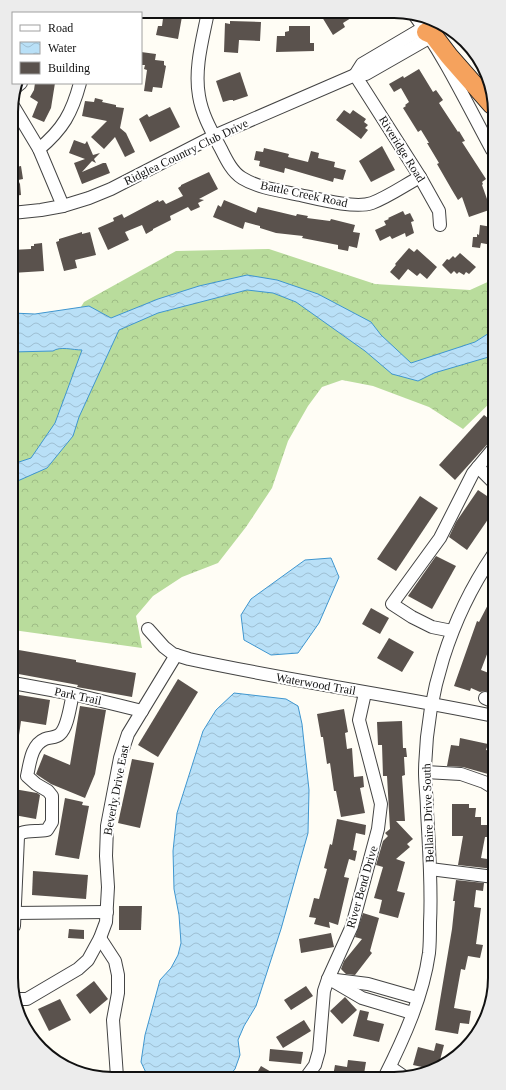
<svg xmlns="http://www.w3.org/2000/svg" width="506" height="1090" font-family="'Times New Roman',serif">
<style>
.forest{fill:url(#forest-crowns)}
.water{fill:url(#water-waves);stroke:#3f96cf}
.building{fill:#5a524d}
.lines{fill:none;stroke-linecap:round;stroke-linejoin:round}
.minor-casing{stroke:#444;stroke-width:14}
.highway-casing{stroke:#222;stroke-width:20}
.minor{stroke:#fff;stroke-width:12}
.highway{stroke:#f5a25d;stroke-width:18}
.labels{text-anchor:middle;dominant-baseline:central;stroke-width:4;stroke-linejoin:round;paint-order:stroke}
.street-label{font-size:12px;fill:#111;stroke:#fff}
.rim{fill:none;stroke:#111;stroke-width:2}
</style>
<defs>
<pattern id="forest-crowns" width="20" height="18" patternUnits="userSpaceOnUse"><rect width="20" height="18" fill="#b9dc9c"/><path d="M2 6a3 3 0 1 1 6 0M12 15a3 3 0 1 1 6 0" fill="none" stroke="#9ebc85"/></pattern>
<pattern id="water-waves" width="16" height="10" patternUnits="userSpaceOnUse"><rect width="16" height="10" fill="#b9e0f7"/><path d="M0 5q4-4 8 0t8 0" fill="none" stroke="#9ebfd3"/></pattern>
</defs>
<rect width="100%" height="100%" fill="#fffdf5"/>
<path class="forest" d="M269,249L375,284L470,290L492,280L493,400L463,429L429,407L373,386L342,380L322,387L308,406L288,441L272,488L246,527L218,563L182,577L153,596L136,616L142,648L13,630L12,340L59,342L84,302L176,251Z"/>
<g class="water">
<path d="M247,275L277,280L318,294L371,322L381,335L411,363L475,342L486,335L492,332V356L434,373L418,381L392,374L365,351L296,302L273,293L247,290L158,313L119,330L79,417L73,436L47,468L13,483V464L31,458L55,423L82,350C73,350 60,346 53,351L12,352V313L35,314L89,306L111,318L158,299L199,286Z"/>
<path d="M331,558L339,577L319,623L298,653L271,655L244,640L241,615L251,599L305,560Z"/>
<path d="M234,693L286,699L298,706L302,724L309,790L308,833L281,929L256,1006L244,1026L238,1040L240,1055L235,1069L229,1076L148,1077L141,1062L145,1035L160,980L171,968L178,955L181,943L179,915L174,889L173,851L177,813L203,731L216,710Z"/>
</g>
<g class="building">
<path d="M164,11H183L178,39L156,35L158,26H162Z"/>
<path d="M330,12H348L351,18L343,23L345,27L333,35L322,17Z"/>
<path d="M230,21L261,22L260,41L239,40L238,53L224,52L225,23L230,24Z"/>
<path d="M289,26H310V43H314V51L276,52L277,36H285V32L289,31Z"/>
<path d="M141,52L156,54L155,60L164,61V65L166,66L162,88L153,87L152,92L144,91L147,70L144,69L145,65H141Z"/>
<path d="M419,69L433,92L436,90L443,100L439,103L458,132L459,131L465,141L462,142L486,179L482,182L483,184L482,185L487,199L492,197V209L469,217L462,197L458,200L452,190L437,164L439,163L427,143H429L421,130L418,132L403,108L406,106L405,105L409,102L401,88L394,92L389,84L403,76L404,78Z"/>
<path d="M240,72L248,96L233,101V100H230L223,102L216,81Z"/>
<path d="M35,83H55L51,108L44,122L32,117L38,102L30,97L34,90Z"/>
<path d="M95,98L103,100L102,102L116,105V107L124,108L120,128L126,133L135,152L125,157L115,137L104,149L91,137L107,121L82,116L85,101L94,102Z"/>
<path d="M170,107L180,127L150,142L139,119L147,114L149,117Z"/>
<path d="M344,110L350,114L353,110L366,119L364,122L368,125L365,128L368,130L361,139L336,120Z"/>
<path d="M74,140L85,144L87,141L93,155L100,153L94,159L96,163L92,161L82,172L103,163H106L110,173L82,184L74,163L85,159L69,153Z"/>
<path d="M382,146L395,170L371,182L359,161Z"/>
<path d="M264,148L289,154L288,157L308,162L311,151L319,153L318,158L335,162L334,167L346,170L343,180L334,178L333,182L285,168L284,173L259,166L260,161L254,160L256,151L263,152Z"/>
<path d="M21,166L23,179L18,180L20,184L21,195L12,196L11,168Z"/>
<path d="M209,172L218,189L199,199L204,200L198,203L200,207L191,211L188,207L170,216L171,220L153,229V230L146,234L142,225L125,232L129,240L108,250L98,228L114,221L113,218L122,214L124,218L158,200L159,202L163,200L166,204L183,196L178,188L181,186V185Z"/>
<path d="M224,200L256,213L258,207L296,216L297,214L308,216L307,218L330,221L331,219L355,225L353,232L360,233L357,248L349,246L348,251L338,249V245L302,238L303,236L276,233L260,228V226L245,222L243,229L213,217L218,205L221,207Z"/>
<path d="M403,211L405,215L410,213L414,221L411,222L414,233L406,237L405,233L392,239L390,236L380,241L375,230L386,225L384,221L389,219L388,218Z"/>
<path d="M480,225L492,227V245L481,243L480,248L472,247L473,237H477V234L479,235Z"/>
<path d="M82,232V234L90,232L96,255L75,260L77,268L64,271L56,242L59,241V239Z"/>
<path d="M42,243L44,271L12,273V250L31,249V246H34V244Z"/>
<path d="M409,248L414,252L417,249L437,267L427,279L420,273L417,276L408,269L399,280L390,272L396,265L395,264Z"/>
<path d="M460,253L476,267L469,274L466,272L464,275L459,272L457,274L454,271L451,274L442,265L447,259L449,260L453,256L455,258Z"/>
<path d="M484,415L493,422V438L455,480L439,465Z"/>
<path d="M478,490L493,500V512L467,550L449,537L456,522Z"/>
<path d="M420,496L438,508L396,571L377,559Z"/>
<path d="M436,556L456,566L432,609L408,596Z"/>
<path d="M493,595L494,636L481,670L494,675V694L485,691L480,692L471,688L470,691L454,686L477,621L479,622Z"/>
<path d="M371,608L389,618L380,634L362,624Z"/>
<path d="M389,638L414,652L402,672L377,658Z"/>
<path d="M13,649L76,660V662L136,673L132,697L77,687L78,685L13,673Z"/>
<path d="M178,679L198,692L158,757L138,745Z"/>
<path d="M13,694L50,700L46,725L21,721L18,742L14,741Z"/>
<path d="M80,706L106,710L95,774L85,798L51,784L36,774L44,754L70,765Z"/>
<path d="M344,709L348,732L345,733L347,749L352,748L354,777L363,776L364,787L360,788L365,813L341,817L336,791H334L330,763L327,764L323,737H321L317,714Z"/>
<path d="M402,721L403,748H406L407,757H404L405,775L402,776L405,821H396L413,839L407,844L410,847L396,859L405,862L397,891L405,893L398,918L379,913L382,900L374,898L383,867L376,865L383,841L388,836L385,833L390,829L387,776H383L382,745H378L377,722Z"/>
<path d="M460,738L488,744L486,750L492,751L488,774L463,767L447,766L451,745L459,746Z"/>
<path d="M132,759L154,763L140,828L118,823Z"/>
<path d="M14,789L37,793L40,795L36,819L14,815Z"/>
<path d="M65,798L83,802L82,805L89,806L79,859L55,855Z"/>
<path d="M452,804H469V808H476L475,817H481V825H490V837H485L481,858L494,860V869L458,865L463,836H452Z"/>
<path d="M337,819L366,825L365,835L356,833L353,850L357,851L355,861L349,859L344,877L349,878L338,925L329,922L330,928L314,924L316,918L309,917L314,898L319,899L327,869L324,868L330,844L332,845Z"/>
<path d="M33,871L88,875L86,899L32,895Z"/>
<path d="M456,880L484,883L483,891L476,890L474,907L481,908L476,944L483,945L480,958L468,956L465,970L461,969L454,1008L471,1011L469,1024L460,1023L458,1034L435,1030L452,929L455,901H453Z"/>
<path d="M119,906H142L141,930H119Z"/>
<path d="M363,913L379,918L370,951L372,953L355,975L346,974L341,969L344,961L362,939L355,937Z"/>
<path d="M69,929L84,930V939L68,938Z"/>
<path d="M331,933L334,947L301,953L299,939Z"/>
<path d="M94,981L108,999L90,1014L76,995Z"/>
<path d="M306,986L313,996L291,1010L284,1000Z"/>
<path d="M345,997L357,1010L342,1024L330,1011Z"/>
<path d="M60,999L71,1020L49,1031L38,1009Z"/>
<path d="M360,1010L369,1012L367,1020L384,1024L379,1042L353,1036Z"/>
<path d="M304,1020L311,1031L283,1048L276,1037Z"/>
<path d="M436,1043L444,1045L439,1064L431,1069L413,1065L418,1047L434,1051Z"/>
<path d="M270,1049L303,1052L301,1064L269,1061Z"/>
<path d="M348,1060L366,1062L364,1074L358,1073L357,1076H333L335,1065L347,1067Z"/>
<path d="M261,1066L278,1076H255Z"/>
</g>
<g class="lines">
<g class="minor-casing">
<g id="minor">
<path d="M208,12C203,38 194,68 199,96C202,115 212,132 221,149C226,159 232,172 242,178C258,188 281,191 300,195C318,199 355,209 372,203C388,197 405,185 420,177"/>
<path d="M413,13C444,55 467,104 492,150"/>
<path d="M355,75L420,177L439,211L440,225"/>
<path d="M355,75L362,64L423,28"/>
<path d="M16,87L21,83"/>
<path d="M12,104L39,149L63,206"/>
<path d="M39,149C63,129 72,113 80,83"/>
<path d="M12,213L41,210L63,206L89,198L111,189L214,136L355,75L366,74L429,38"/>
<path d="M478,467L493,482"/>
<path d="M148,629L164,647L173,654L189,659C290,681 393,695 494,716"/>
<path d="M452,631L432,627L412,617L392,604L440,538L473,473L493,449"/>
<path d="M13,683L73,694L142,711"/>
<path d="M485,698L494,702"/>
<path d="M425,772L461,774L484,782L494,788"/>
<path d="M430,869L494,877"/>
<path d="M15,913L107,912"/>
<path d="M14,926L18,837L21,833C29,830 38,832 47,830L52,822V796L48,791L36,784L27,776C30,763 31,745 45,739C50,737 56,738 60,734C68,727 70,705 73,694"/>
<path d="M100,938L115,961L118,975V993L113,1020L117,1077"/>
<path d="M328,979L368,984L417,998"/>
<path d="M333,981L362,998L412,1013"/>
<path d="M14,999H27L78,969L88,960L100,938L106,922L108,887L106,856L107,826L120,758L128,734L176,655"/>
<path d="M390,1067L403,1076"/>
<path d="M307,1076L315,1065L319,1051L324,991L328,979L352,926L378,829L381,804L359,720L365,693"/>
<path d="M385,1076C404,1038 423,996 429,953C430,944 430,933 430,923C432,886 429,849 427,811C427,798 425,785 425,772C426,695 450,618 493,555"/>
</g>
</g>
<g class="highway-casing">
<path id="highway" d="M426,32L433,35L449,56L492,105"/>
</g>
<use href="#minor" class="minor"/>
<use href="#highway" class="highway"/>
</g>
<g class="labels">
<g class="street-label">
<text transform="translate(402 149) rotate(58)">Riveridge Road</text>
<text transform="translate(186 152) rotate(-26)">Ridglea Country Club Drive</text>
<text transform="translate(304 194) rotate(12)">Battle Creek Road</text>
<text transform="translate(316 684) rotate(10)">Waterwood Trail</text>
<text transform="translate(78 696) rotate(12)">Park Trail</text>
<text transform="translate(116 790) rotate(-79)">Beverly Drive East</text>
<text transform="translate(428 813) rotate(-92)">Bellaire Drive South</text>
<text transform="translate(362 887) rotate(-74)">River Bend Drive</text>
</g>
</g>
<path d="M0 0H506V1090H0ZM112 18H394A94 94 0 0 1 488 112V978A94 94 0 0 1 394 1072H112A94 94 0 0 1 18 978V112A94 94 0 0 1 112 18Z" fill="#ececec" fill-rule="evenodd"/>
<path class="rim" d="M112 18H394A94 94 0 0 1 488 112V978A94 94 0 0 1 394 1072H112A94 94 0 0 1 18 978V112A94 94 0 0 1 112 18Z"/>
<rect x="12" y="12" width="130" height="72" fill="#ffffff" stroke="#a0a0a0"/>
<rect x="20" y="25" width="20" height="6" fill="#ffffff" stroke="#a0a0a0"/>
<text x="48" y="32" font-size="12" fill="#111111">Road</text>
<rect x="20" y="42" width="20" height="12" fill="url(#water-waves)" stroke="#a0a0a0"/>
<text x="48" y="52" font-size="12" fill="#111111">Water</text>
<rect x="20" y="62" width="20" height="12" fill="#5a524d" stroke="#a0a0a0"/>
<text x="48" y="72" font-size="12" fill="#111111">Building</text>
</svg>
